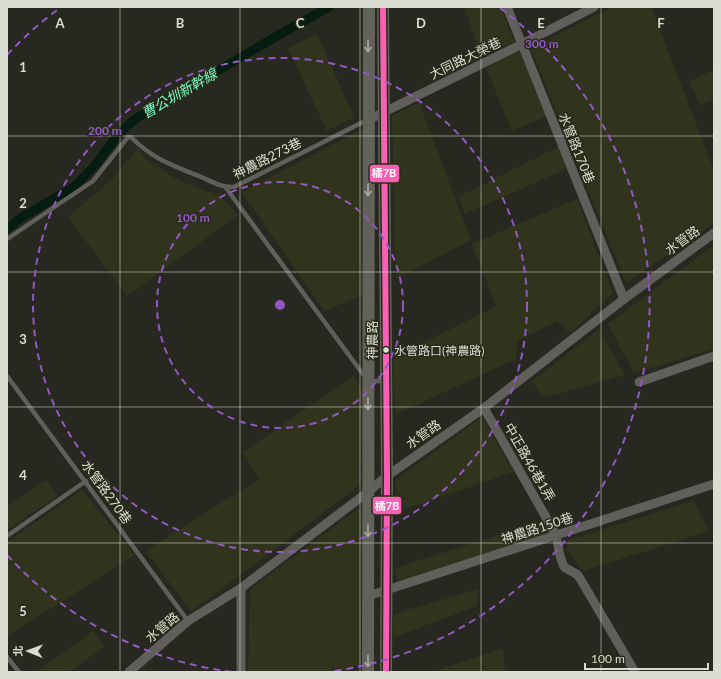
<svg xmlns="http://www.w3.org/2000/svg" width="721" height="679" font-family="Lato,'Noto Sans TC',sans-serif">
<style>
.built{fill:#31341d}
.lines{fill:none;stroke-linecap:round;stroke-linejoin:round}
.canal{stroke:#041c11;stroke-width:9}
.lane{stroke:#605f5b;stroke-width:4.5}
.street{stroke:#605f5b;stroke-width:9}
.secondary{stroke:#62625b;stroke-width:12}
.bus-1-casing{stroke:#2a2c1b;stroke-width:9}
.bus-1{stroke:#f860b3;stroke-width:6}
.oneway{stroke:#abaca2}
.grid{fill:none;stroke:#dbddd2;stroke-width:1;stroke-opacity:0.55}
.ring{fill:none;stroke:#9358c4;stroke-width:2;stroke-dasharray:7 5}
.bus-dot{fill:#dbddd2;stroke:#2a2c1b;stroke-width:1.5}
.labels{text-anchor:middle;dominant-baseline:central;stroke-width:3;stroke-linejoin:round;paint-order:stroke}
.bus-label{font-size:12px;fill:#dbddd2;stroke:#2a2c1b;text-anchor:start}
.street-label{font-size:13px;fill:#dbddd2;stroke:#2a2c1b}
.water-label{font-size:14px;font-style:italic;fill:#7afbc4;stroke:#2a2c1b}
.grid-label{font-size:13px;text-anchor:middle;font-weight:bold;fill:#dbddd2;stroke:#2a2c1b;stroke-width:3;stroke-linejoin:round;paint-order:stroke}
.centre{fill:#9358c4;stroke:#2a2c1b;stroke-width:2}
.ring-label{font-size:12px;text-anchor:middle;font-weight:bold;fill:#9358c4;stroke:#2a2c1b;stroke-width:3;stroke-linejoin:round;paint-order:stroke}
.line-badge{stroke:#2a2c1b;stroke-width:1.5}
.badge-label{font-size:11px;text-anchor:middle;font-weight:bold;fill:#fff}
</style>
<rect width="100%" height="100%" fill="#27281f"/>
<g class="built">
<path d="M464,7H501L514,42L481,55Z"/>
<path d="M612,7H651L714,170V223L626,283L531,49Z"/>
<path d="M317,34L354,117L327,131L288,48Z"/>
<path d="M519,50L547,116L512,131L486,68Z"/>
<path d="M714,70V99L700,105L689,82Z"/>
<path d="M419,102L471,240L396,279L392,116Z"/>
<path d="M364,128L363,295L324,311L242,192Z"/>
<path d="M558,147L568,168L465,214L458,197Z"/>
<path d="M138,148L145,158L178,180L220,196L238,215L127,296L68,217L114,177Z"/>
<path d="M577,199L613,293L570,333L557,321L517,341L516,359L395,415L393,358L496,306L472,244Z"/>
<path d="M714,245V349L634,373L608,324Z"/>
<path d="M599,329L625,375L543,398L532,381Z"/>
<path d="M354,376L363,390L360,485L192,611L145,551L259,479L243,452Z"/>
<path d="M482,417L514,472L396,512V480Z"/>
<path d="M46,480L57,496L7,530V507Z"/>
<path d="M82,490L135,555L7,636V542Z"/>
<path d="M693,501L709,531L583,571L567,550L568,540Z"/>
<path d="M362,506L361,664L338,672H248L250,589Z"/>
<path d="M541,521L544,535L397,582L396,568Z"/>
<path d="M478,589L477,606L394,637V614Z"/>
<path d="M93,631L104,647L69,672H36Z"/>
<path d="M503,648L505,672H432Z"/>
</g>
<g class="lines">
<path class="canal" d="M7,229L22,217L74,187L97,163L119,133L135,119L284,32L329,7"/>
<g class="lane">
<path d="M226,188L368,381H386"/>
<path d="M7,239L93,181L128,137H131C151,158 173,166 199,176C211,181 221,188 234,187L367,120"/>
<path d="M7,376L188,621"/>
<path d="M7,536L86,481"/>
<path d="M7,657L19,672"/>
</g>
<g class="street">
<path d="M507,7L624,299"/>
<path d="M368,120L522,44L594,7"/>
<path d="M639,382L714,356"/>
<path d="M484,408L556,535L560,556L564,567L578,575L635,672"/>
<path d="M368,596L714,484"/>
<path d="M129,672L188,621L241,588L368,492L387,476L484,408L624,299L714,233"/>
<path d="M241,672V588"/>
</g>
<g class="secondary">
<path d="M383,7L387,476L386,672"/>
<path d="M368,672L369,7"/>
</g>
<g class="bus-1-casing">
<path id="bus-1" d="M383,7L387,476L386,672"/>
</g>
<use href="#bus-1" class="bus-1"/>
</g>
<defs><path id="oneway-shaft" d="M-6 0H5M1.5-3L5.5 0L1.5 3" fill="none" stroke-width="1.6" stroke-linecap="round" stroke-linejoin="round"/></defs>
<g class="oneway">
<use href="#oneway-shaft" transform="translate(368 46) rotate(90)"/>
<use href="#oneway-shaft" transform="translate(368 190) rotate(90)"/>
<use href="#oneway-shaft" transform="translate(368 404) rotate(90)"/>
<use href="#oneway-shaft" transform="translate(368 531) rotate(90)"/>
<use href="#oneway-shaft" transform="translate(368 661) rotate(90)"/>
</g>
<path class="grid" d="M120,7V672M240,7V672M360,7V672M481,7V672M601,7V672M7,136H714M7,272H714M7,407H714M7,543H714"/>
<g class="ring">
<circle cx="280" cy="305" r="123"/>
<circle cx="280" cy="305" r="247"/>
<path d="M232 672A370 370 0 0 1 7 555M7 55A370 370 0 0 1 60 8M500 8A370 370 0 0 1 328 672"/>
</g>
<circle class="bus-dot" cx="386" cy="350" r="3.5"/>
<g class="labels">
<g class="bus-label">
<text x="394" y="350">水管路口(神農路)</text>
</g>
<g class="street-label">
<text transform="translate(465 58) rotate(-26)">大同路大榮巷</text>
<text transform="translate(577 148) rotate(68)">水管路170巷</text>
<text transform="translate(267 158) rotate(-27)">神農路273巷</text>
<text transform="translate(682 240) rotate(-36)">水管路</text>
<text transform="translate(372 340) rotate(-90)">神農路</text>
<text transform="translate(423 434) rotate(-35)">水管路</text>
<text transform="translate(530 462) rotate(60)">中正路46巷1弄</text>
<text transform="translate(107 492) rotate(54)">水管路270巷</text>
<text transform="translate(537 528) rotate(-18)">神農路150巷</text>
<text transform="translate(162 627) rotate(-40)">水管路</text>
</g>
<g class="water-label">
<text transform="translate(179 93) rotate(-30)">曹公圳新幹線</text>
</g>
</g>
<g class="grid-label">
<text x="60" y="28">A</text>
<text x="180" y="28">B</text>
<text x="300" y="28">C</text>
<text x="421" y="28">D</text>
<text x="541" y="28">E</text>
<text x="661" y="28">F</text>
<text x="23" y="72">1</text>
<text x="23" y="208">2</text>
<text x="23" y="344">3</text>
<text x="23" y="480">4</text>
<text x="23" y="616">5</text>
</g>
<circle cx="280" cy="305" r="6" class="centre"/>
<g class="ring-label">
<text x="542" y="48">300 m</text>
<text x="105" y="135">200 m</text>
<text x="193" y="222">100 m</text>
</g>
<g class="line-badge">
<rect x="369" y="164" width="31" height="19" rx="4" fill="#f860b3"/>
<rect x="372" y="496" width="30" height="19" rx="4" fill="#f860b3"/>
</g>
<g class="badge-label">
<text x="384" y="177">橘7B</text>
<text x="387" y="510">橘7B</text>
</g>
<rect width="721" height="679" fill="none" stroke="#dbddd2" stroke-width="16"/>
<g transform="translate(28 651) rotate(271)" stroke="#2a2c1b" stroke-width="3" paint-order="stroke">
<path d="M0-3L7 15L0 10L-7 15Z" fill="#dbddd2"/>
<text y="-6" font-size="11" font-weight="bold" text-anchor="middle" fill="#dbddd2">北</text>
</g>
<path d="M585 663v6h123v-6" fill="none" stroke="#dbddd2" stroke-width="2"/>
<text x="591" y="663" font-size="12" fill="#dbddd2" stroke="#2a2c1b" stroke-width="3" paint-order="stroke">100 m</text>
</svg>
